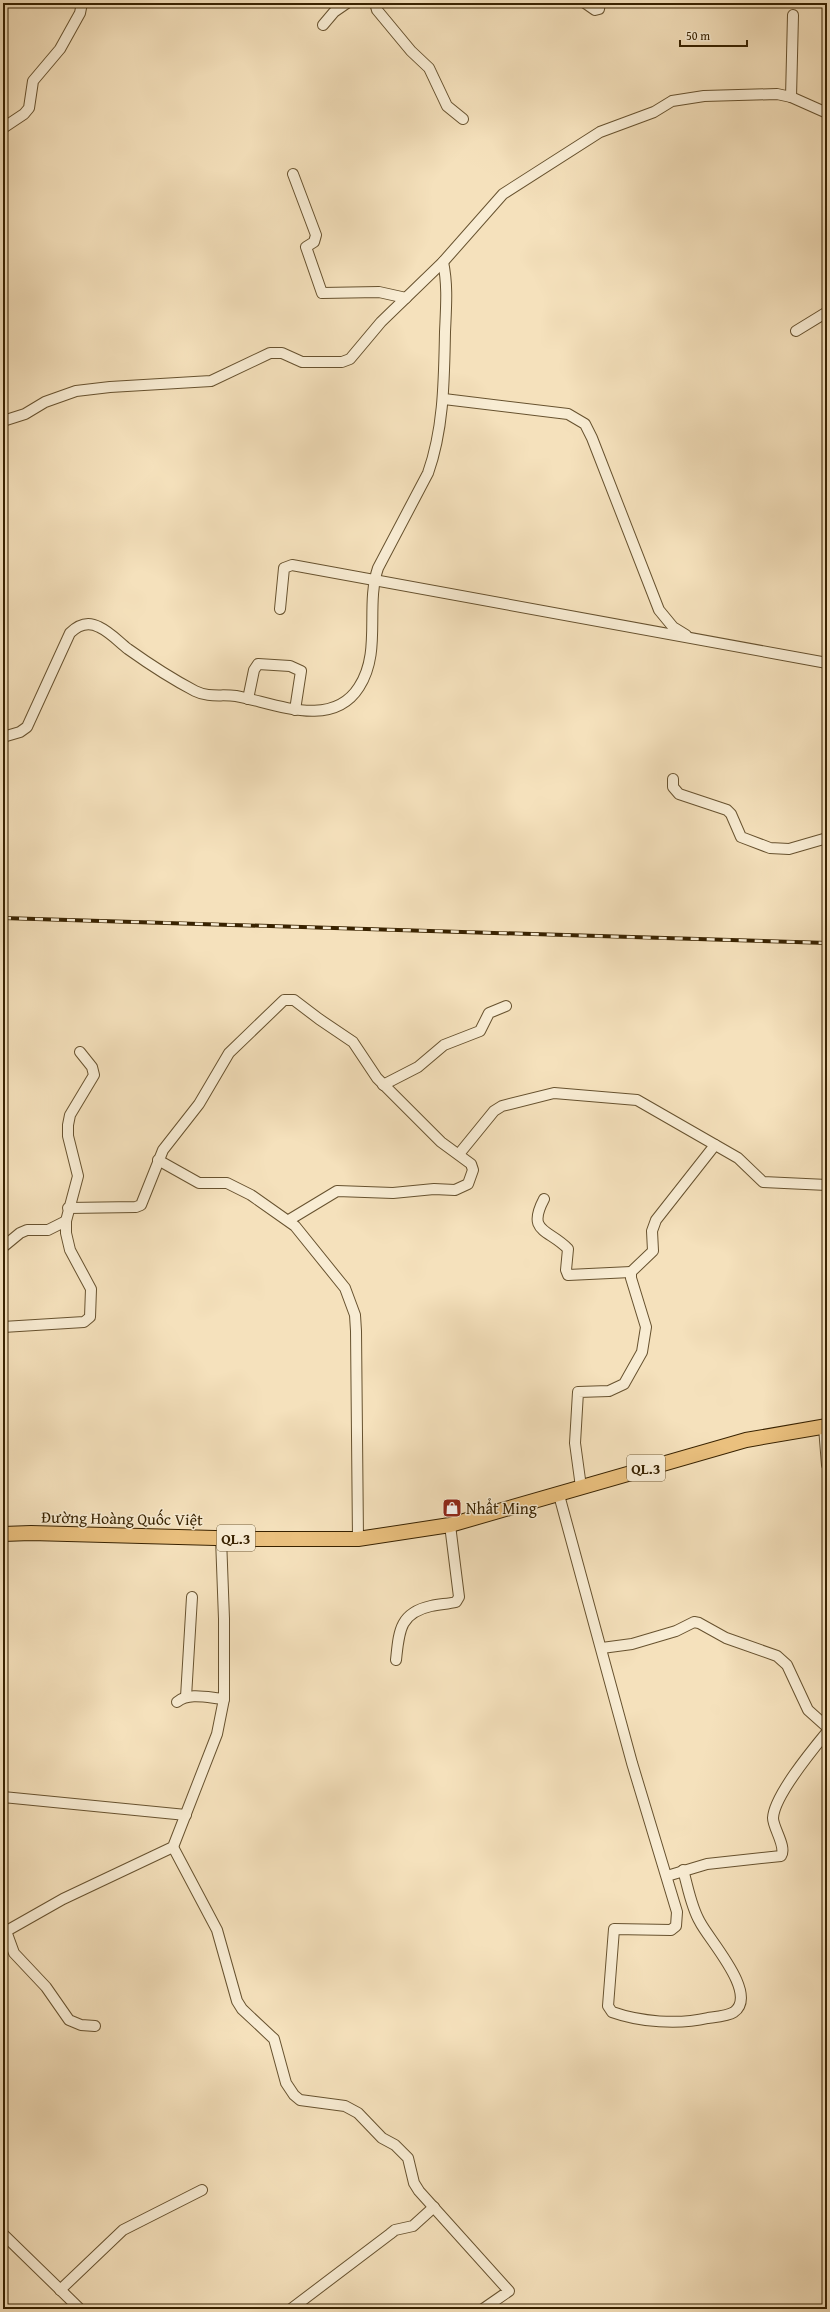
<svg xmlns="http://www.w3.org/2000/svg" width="830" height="2312" font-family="'Gentium Book Plus',serif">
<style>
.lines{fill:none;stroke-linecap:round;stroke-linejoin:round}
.minor-casing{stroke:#67522f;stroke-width:12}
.highway-casing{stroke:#382200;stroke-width:16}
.minor{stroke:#f8ecd3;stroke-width:10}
.highway{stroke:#eac07e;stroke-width:14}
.rail-casing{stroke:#382200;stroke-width:4}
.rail{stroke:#f8ecd3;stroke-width:2.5;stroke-dasharray:8;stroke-linecap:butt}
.labels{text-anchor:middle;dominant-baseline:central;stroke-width:3;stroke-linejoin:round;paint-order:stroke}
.shield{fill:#f8ecd3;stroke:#725f3f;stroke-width:1}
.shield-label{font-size:15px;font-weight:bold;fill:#382200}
.poi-label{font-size:16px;fill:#382200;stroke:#f8ecd3;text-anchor:start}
.street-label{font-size:16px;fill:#382200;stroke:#f8ecd3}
</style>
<rect width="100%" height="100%" fill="#f5e1bc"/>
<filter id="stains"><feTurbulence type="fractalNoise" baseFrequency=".005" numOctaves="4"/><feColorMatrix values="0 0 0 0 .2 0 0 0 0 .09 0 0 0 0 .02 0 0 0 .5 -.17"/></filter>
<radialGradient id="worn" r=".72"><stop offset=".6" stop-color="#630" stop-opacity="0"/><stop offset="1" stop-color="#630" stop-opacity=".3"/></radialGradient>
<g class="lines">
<g class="minor-casing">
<g id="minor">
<path d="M375,3L377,10L411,51L429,68L447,106L463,119"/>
<path d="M585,3L595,10L599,9L600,3"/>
<path d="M323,25L334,12L347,3"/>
<path d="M791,97L793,15"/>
<path d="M3,128L24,114L29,108L33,81L60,49L80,13L82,3"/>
<path d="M293,174L316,235L314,242L306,247L322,293L379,292L406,298"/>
<path d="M796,331L827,312"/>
<path d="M444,399L568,414L585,424L592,438L659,610L673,627L686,635"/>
<path d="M3,421L25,414L45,402L76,391L110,387L211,381L270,353H282L302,362H342L350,359L381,322L443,262L503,194L600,132L654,112L672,101L704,96L777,94L791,97L827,113"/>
<path d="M280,609L284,568L292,565L827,663"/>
<path d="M248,699L254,670L258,664L290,666L301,671L295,710"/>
<path d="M3,737L20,732L27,727L70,633C78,625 88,621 99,627C110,632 119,642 128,649C149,664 172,679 195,691C209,698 221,694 236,696C274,703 332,730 359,687C382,652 365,606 378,568L428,473C444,428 444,379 445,332C446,308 448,285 443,262"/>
<path d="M673,779V787L679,794L727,810L731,814L741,837L770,848L789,849L827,838"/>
<path d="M383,1085L418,1067L444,1045L480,1031L489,1013L506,1006"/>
<path d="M459,1154L494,1111L502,1106L554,1093L637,1100L738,1158L763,1182L827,1185"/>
<path d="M158,1160L199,1183H227L251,1195L295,1226L345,1288L355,1315L356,1331L358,1539"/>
<path d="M544,1199C526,1233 549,1229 568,1249L566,1270L568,1275L631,1272"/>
<path d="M68,1208L136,1207L141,1205L163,1150L199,1104L229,1053L284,1000H294L319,1019L353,1042L377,1078L441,1142L471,1164L473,1170L468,1184L455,1190L434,1189L393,1193L337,1191L289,1220"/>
<path d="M3,1247L20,1233L27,1230H48L66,1221"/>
<path d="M3,1327L84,1322L90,1317L91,1289L70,1250L66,1233V1221L78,1176L68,1136V1125L70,1115L94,1075L92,1067L80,1052"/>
<path d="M824,1427L827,1465"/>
<path d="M581,1487L575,1443L578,1392L609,1391L624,1384L642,1352L646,1327L631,1278V1272L653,1251L652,1231L656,1220L715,1145"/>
<path d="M559,1495L632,1763L677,1912L676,1926L671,1930L614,1929L608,2006L612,2012C640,2022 678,2025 708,2018C715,2017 728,2016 734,2012C759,1994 709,1940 700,1922C691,1907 688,1887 683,1870"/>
<path d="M602,1648L632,1644L676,1631L694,1622L699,1623L726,1638L777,1656L787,1665L808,1710L827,1727"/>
<path d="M396,1660C399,1632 399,1613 431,1606C440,1604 448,1604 456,1602L459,1597L450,1525"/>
<path d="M186,1697L192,1597"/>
<path d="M177,1702C189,1692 209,1698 224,1699"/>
<path d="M3,1797L186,1815"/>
<path d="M173,1847L217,1930L237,2001L242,2009L274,2039L286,2083L294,2095L300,2100L345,2106L358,2113L382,2138L395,2145L408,2158L414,2183L419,2191L509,2291L483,2309"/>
<path d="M667,1876L707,1864L781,1856C787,1847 773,1828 773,1818C774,1796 813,1749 827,1732"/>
<path d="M6,1931L14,1953L46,1987L69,2020L81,2025L95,2026"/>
<path d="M3,1933L63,1899L173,1847L217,1734L224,1699V1619L221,1538"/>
<path d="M3,2234L80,2309"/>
<path d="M60,2290L123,2230L202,2190"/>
<path d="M291,2309L390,2234L395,2230L413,2226L434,2207"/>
</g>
</g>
<g class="highway-casing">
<path id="highway" d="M3,1534L31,1533L252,1539H358L450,1525L746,1440L827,1426"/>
</g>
<use href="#minor" class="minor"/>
<use href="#highway" class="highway"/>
<g class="rail-casing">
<path id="rail" d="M3,918L827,943"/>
</g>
<use href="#rail" class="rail"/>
</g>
<defs>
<g id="shop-square" transform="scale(1)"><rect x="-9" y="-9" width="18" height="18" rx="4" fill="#8f2418" stroke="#f8ecd3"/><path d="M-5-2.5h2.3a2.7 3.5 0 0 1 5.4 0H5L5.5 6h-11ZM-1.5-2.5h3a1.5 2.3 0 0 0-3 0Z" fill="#fff"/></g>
</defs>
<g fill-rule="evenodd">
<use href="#shop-square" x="452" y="1508"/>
</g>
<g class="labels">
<g class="shield">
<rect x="627" y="1455" width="38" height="26" rx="3"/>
<rect x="217" y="1525" width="38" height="26" rx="3"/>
</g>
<g class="shield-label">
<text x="646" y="1468">QL.3</text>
<text x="236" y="1538">QL.3</text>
</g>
<g class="poi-label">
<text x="466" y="1508">Nhẩt Ming</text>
</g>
<g class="street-label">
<text transform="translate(122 1518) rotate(1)">Đường Hoàng Quốc Việt</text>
</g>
</g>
<rect width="830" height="2312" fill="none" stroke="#f5e1bc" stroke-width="16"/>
<rect x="4" y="4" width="822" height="2304" fill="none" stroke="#382200" stroke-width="2"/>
<rect x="8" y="8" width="814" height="2296" fill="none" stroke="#382200"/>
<path d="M680 40v6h67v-6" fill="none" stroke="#382200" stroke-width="2"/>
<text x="686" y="40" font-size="12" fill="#382200" stroke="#f8ecd3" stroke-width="3" paint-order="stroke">50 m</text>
<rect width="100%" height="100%" filter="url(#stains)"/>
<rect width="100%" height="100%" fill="url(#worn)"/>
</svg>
